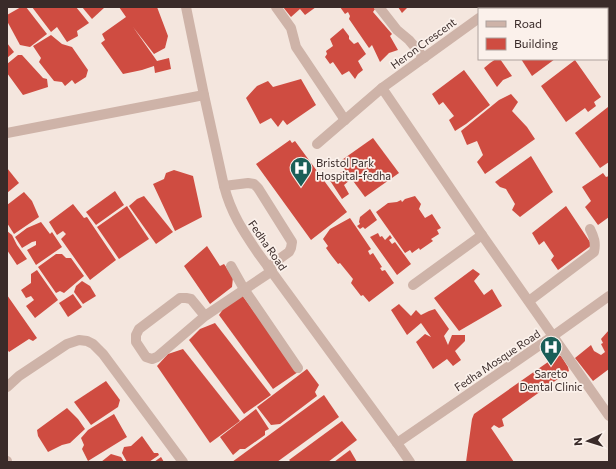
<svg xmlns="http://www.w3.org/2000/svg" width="616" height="469" font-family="Commissioner,sans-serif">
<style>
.building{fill:#cf4c41}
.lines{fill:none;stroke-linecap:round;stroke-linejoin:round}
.minor{stroke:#ceb3a8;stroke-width:10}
.labels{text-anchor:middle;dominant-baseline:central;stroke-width:3.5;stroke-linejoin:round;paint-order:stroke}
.street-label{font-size:11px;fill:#3a2b29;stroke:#fbf1eb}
.poi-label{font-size:11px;fill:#3a2b29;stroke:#fbf1eb;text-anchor:start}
</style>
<rect width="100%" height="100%" fill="#f4e6de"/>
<g class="building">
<path d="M21,7H26L47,34L30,47L20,45L7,21V15Z"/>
<path d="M32,7H76L89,23L77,31L78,36L67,42L57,27L51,32Z"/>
<path d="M82,7H105L92,19Z"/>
<path d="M119,7H157L168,36L165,48L154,54L133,27L157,61L169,58L171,69L155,73L154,66L142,70L123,74L101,43L105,40L102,34L126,17Z"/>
<path d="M283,7H316L305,15L300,9L291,17Z"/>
<path d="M340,7H373L375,9L373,12L392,34L390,36L398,50L389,53L380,62L372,45L369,48L349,19L350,16L348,12L345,14Z"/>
<path d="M398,7H408L402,13Z"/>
<path d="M343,28L349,36V39L354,44L358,42L366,54L358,61L363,70L358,74L355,79L349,71L342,75L333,62L330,64L325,57L327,54L326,51L333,46L330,39Z"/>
<path d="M51,35L62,44L72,47L88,70L86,77L75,84L72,80L65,86L62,82L54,81L39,62L41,58L33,46Z"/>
<path d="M7,43L14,52L7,58Z"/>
<path d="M18,55H22L43,78L47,79L48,87L23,95L7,73V64Z"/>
<path d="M496,59H500L512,76L503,80L497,87L484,68L490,63Z"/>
<path d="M521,59H555L532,76Z"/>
<path d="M575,60L601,97L594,102L596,106L588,112L585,108L566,122L541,86Z"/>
<path d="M464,70L490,105L466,124L455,131L449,120L454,116L443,102L439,105L432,94Z"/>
<path d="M301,79L316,105L287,125L283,120L278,127L271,118L260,124L246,98L257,86L268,81L273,87Z"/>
<path d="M511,94L518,102L512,111L527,127L535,139L485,174L477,162L483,155L477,141L467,145L461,131L499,100Z"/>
<path d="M608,107L609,162L600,168L575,133Z"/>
<path d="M373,138L399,173L365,197L339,162Z"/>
<path d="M290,140L292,143L295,141L347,212L311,240L256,164Z"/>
<path d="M531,156L553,192L520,217L512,210L515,204L506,189L500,187L495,182Z"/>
<path d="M7,168L19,183L7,193Z"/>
<path d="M174,170L193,176L202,217L175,231L153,184L164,179L166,173Z"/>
<path d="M343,171L350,180L344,185L349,194L342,199L329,179Z"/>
<path d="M603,173L606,177L609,176V217L598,225L585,207L591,201L582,187Z"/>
<path d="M115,191L124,205L96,225L86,212Z"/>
<path d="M24,192L32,201L39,217L14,234L7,223V205Z"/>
<path d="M144,196L173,232L156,244L129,206L137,199Z"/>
<path d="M415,196L421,204L419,209L425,218L432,214L441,228L437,230L439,234L431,239L433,241L420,250L419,248L412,253L410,250L405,253L376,212L388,203L397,202L401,200L402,202L405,199Z"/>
<path d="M73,204L84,218L87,217L116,260L90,280L61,239L66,234L63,231L57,235L49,222Z"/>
<path d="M127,206L149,239L119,259L97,227Z"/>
<path d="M566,206L592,245L558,270L551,260L554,256L544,241L539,245L532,233Z"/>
<path d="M370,209L377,220L365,229L363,227L360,229L357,226L360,224L359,222L360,217Z"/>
<path d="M350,218L371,249L368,251L370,255L373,253L382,267L380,268L382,271L385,270L394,283L369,302L363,295L361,296L351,283L353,279L340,263L338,264L331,255L326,248L328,246L323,239L330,229Z"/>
<path d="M41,222L50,234L52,232L62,247L36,265L27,250L36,245V241L32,242L22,248L15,237L27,228Z"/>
<path d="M7,231L12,235L17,245L27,259L17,265L7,250Z"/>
<path d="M378,233L380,237L382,236L385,240L390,235L392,238L389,240L392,244L395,242L411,264L397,275L370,237Z"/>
<path d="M207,246L220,266L224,264L233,277L232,287L210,304L184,266Z"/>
<path d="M56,254H62L66,258H71L84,276L64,293L60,291L56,293L38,267Z"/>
<path d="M473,269L480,274L474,281L484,295L492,289L502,306L459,331L434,298Z"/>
<path d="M37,270L58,300L35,318L26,306L34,300L31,296L26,298L21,290L31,283V274Z"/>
<path d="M82,281L90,286L96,296L83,304L74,292L76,286Z"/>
<path d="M73,294L82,307L68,317L59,303Z"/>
<path d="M7,295L37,338L33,341L29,339L9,352L7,349Z"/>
<path d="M242,295L298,372L273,389L219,315L228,302Z"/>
<path d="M399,304L411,316L416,310L421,315L429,311L435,309L449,329L444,336L448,345L452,335H465V341L455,351L461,360L453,366L447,359L433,369L416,342L425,334L431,337L421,323L407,335L391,310Z"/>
<path d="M215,323L271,395L244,414L189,340L200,329Z"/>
<path d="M609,330V369L593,381L575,358L591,345L594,351L601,355L605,352L601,344L603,343L601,339Z"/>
<path d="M183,349L240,421L210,443L157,366L168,354Z"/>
<path d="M558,355L561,356L568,367L569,371L502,419L504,426L499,428L494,425L491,428L514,462H466L472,419L474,414Z"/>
<path d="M307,369L319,385L315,392L317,396L280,424L271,425L257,407Z"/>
<path d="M106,381L120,400L118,407L91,425L74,402Z"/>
<path d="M324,395L339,417L277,462H232Z"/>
<path d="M67,408L78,419L85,429L70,443L62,445L48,452L38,436L37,430Z"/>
<path d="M256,409L269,429L265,431V435L245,449H240L233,455L220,437Z"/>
<path d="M114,414L127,437L88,461L82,449L84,445L81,438L88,430Z"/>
<path d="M342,421L357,440L328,462H291L289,460Z"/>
<path d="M142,436L154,453H158L159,455L149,462H127L122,453L124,447L131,446Z"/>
<path d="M350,450L357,462H334Z"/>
<path d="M111,454L121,457L124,462H101Z"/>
<path d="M161,457L164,462H154Z"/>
</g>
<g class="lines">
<g class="minor">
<path d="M186,7L204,95L224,186C231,213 243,231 258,253L397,443L410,462"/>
<path d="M276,7L291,28L296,47L345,120"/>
<path d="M379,7L397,30L409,40L424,58"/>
<path d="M582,7L583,9"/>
<path d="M491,9L494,7"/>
<path d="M607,46L609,49"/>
<path d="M382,88L482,235L609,416"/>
<path d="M7,133L204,95"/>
<path d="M317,144L382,88L479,18"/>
<path d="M224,186L248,183L254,184L258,188L292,242L291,248L289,252L268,267"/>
<path d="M231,266L244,289L298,368"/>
<path d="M413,285L482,235"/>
<path d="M529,301L594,252C596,243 594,237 590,229"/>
<path d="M205,316L191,299L186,298H180L139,329L136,335V342L146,357L152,359L157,357L205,316L272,271"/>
<path d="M7,387L19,376L67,344L79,340L87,341L93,344L103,354L183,462"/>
<path d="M397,443L553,336L609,296"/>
<path d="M7,461V462"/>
</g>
</g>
<defs>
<g id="hospital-pin" transform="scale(1.15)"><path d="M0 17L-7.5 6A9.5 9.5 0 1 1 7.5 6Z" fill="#1b5f58" stroke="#fbf1eb"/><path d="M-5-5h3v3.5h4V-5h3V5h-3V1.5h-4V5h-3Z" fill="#fff"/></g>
</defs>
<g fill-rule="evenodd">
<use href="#hospital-pin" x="301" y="168"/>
<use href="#hospital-pin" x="551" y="347"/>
</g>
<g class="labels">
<g class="street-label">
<text transform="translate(423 43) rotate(-36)">Heron Crescent</text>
<text transform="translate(268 245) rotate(55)">Fedha Road</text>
<text transform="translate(497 360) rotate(-34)">Fedha Mosque Road</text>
</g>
<g class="poi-label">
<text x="316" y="162">Bristol Park<tspan x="316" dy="13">Hospital-fedha</tspan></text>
<text x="551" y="373" text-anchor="middle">Sareto<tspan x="551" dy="13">Dental Clinic</tspan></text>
</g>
</g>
<rect width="616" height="469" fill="none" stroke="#3a2b29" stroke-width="16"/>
<rect x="478" y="8" width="130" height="52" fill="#fbf1eb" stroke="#aea29d"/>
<rect x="486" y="21" width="20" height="6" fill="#ceb3a8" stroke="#aea29d"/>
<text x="514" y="28" font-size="12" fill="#3a2b29">Road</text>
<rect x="486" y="38" width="20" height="12" fill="#cf4c41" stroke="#aea29d"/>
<text x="514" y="48" font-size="12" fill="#3a2b29">Building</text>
<g transform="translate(588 441) rotate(266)" stroke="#fbf1eb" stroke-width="3" paint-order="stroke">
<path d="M0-3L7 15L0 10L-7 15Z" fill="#3a2b29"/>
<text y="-6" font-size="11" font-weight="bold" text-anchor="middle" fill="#3a2b29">N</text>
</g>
</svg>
